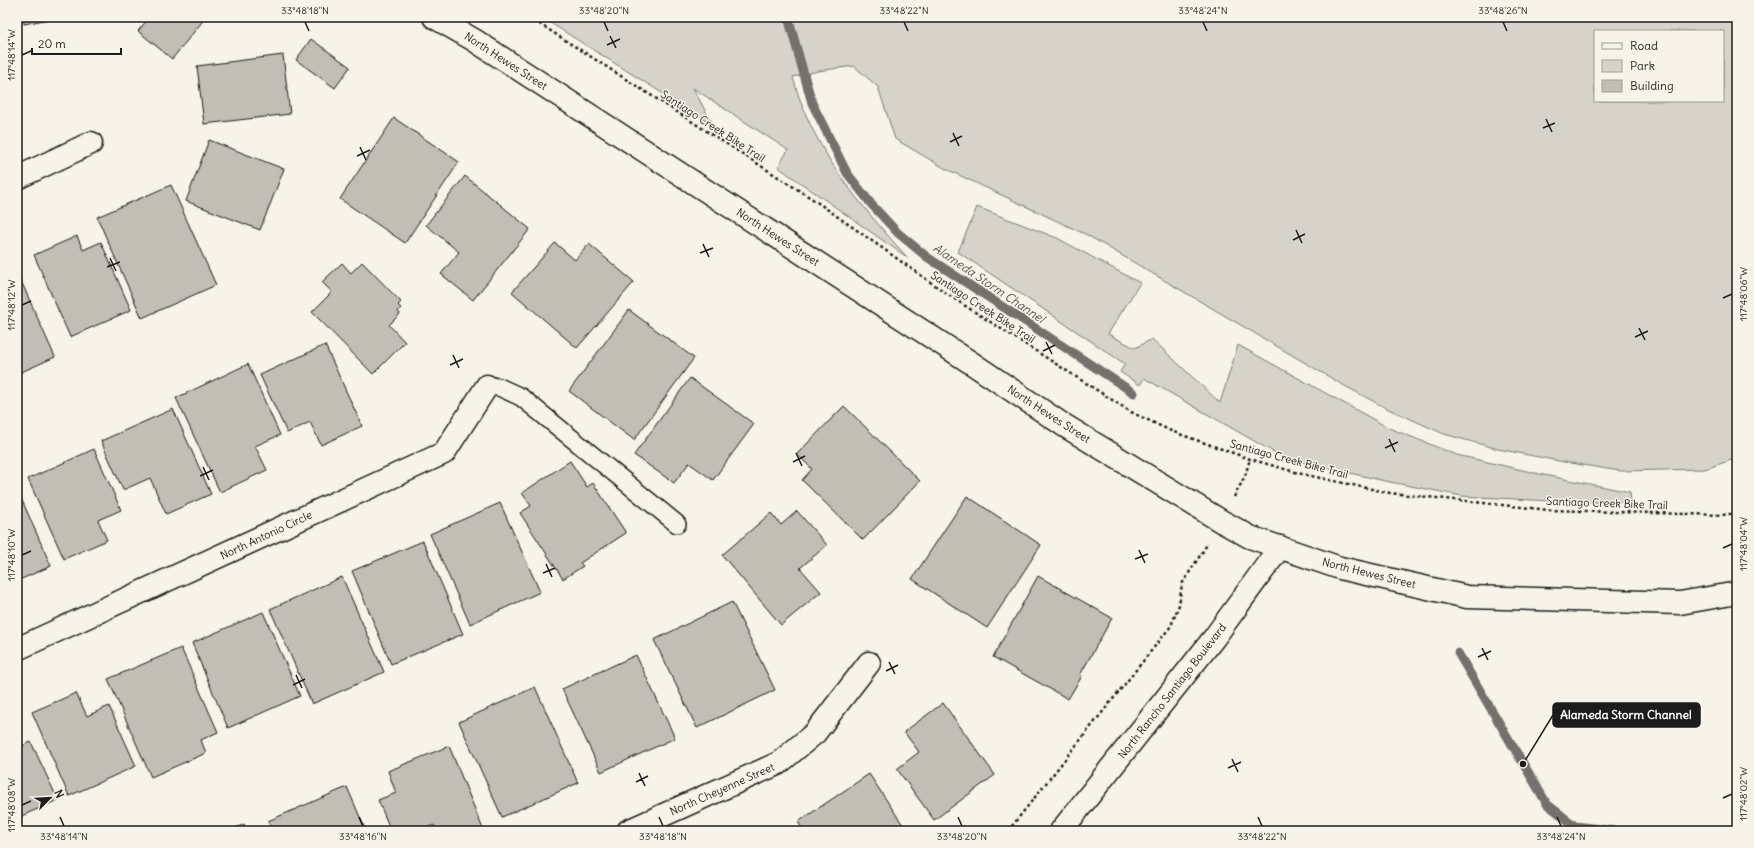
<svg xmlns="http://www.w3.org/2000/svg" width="1754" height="848" font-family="Delius,sans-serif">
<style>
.green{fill:#d7d3cb;stroke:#7a7874;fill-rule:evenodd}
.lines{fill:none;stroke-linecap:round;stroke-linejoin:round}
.stream{stroke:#72716c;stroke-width:9}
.building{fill:#c0beb5;stroke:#1c1c1c}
.lane-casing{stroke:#1c1c1c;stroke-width:20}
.street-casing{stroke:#1c1c1c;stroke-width:25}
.secondary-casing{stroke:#1c1c1c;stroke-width:25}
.path{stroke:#1c1c1c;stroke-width:2.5;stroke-dasharray:3 3;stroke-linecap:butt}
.lane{stroke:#f7f3e8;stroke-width:17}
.street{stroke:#f7f3e8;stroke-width:22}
.secondary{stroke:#f7f3e8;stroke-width:22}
.ticks{fill:none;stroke:#1c1c1c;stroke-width:1.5}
.labels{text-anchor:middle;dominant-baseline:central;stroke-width:3;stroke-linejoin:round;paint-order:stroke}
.street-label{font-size:11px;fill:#1c1c1c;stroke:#f7f3e8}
.water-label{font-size:12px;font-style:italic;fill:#565452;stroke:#f7f3e8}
.leader{fill:none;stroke:#1c1c1c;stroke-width:1.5}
.callout-dot{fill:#1c1c1c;stroke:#f7f3e8;stroke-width:1.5}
.callout{fill:#1c1c1c;stroke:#1c1c1c;stroke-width:1.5}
.callout-label{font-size:12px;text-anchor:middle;font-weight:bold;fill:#fff}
.neatline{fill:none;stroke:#1c1c1c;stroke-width:1.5}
.ticks-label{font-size:10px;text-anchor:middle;fill:#1c1c1c}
</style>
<rect width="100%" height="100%" fill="#f7f3e8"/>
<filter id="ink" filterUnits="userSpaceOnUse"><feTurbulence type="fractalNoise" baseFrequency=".025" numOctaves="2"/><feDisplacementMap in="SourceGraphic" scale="8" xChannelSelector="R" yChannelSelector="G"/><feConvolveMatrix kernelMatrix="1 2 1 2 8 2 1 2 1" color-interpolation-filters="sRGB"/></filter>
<g filter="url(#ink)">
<g class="green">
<path d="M541,17H1737V458L1705,469L1620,471L1564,462L1498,449L1444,434L1384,407L1343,385L1087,235L946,169L895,139L878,87L854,66L818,71L793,77C811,148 860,205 908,258L778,167L788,150L693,88L713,125ZM1595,31H1723V101H1595Z"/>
<path d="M977,207L1057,238L1140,283L1108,334L1135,348L1152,339L1220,403L1238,345L1389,428L1457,455L1544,475L1630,492L1631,502H1567L1462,496L1385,481L1284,458L1144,378L1140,385L1120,372L1125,364L958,252Z"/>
</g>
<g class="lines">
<g class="stream">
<path d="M788,17L812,103L847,173L872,205L898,233L927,257L1134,393"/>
<path d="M1458,653L1547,804L1575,826L1616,831"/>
</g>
</g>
<g class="building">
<path d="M23,17H60L24,24Z"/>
<path d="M145,17H206L172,59L138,31L148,19Z"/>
<path d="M311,39L350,67L335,88L296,60Z"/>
<path d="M283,55L290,114L204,124L197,66Z"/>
<path d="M394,118L459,162L405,243L340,199Z"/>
<path d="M209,140L284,169L260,230L186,201Z"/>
<path d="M465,176L530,229L473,300L441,274L459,252L426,225Z"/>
<path d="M171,185L216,285L142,318L97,217Z"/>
<path d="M77,236L83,250L101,242L131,310L70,337L34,255Z"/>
<path d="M555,243L575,260L589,244L634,282L577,348L512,292Z"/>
<path d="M362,262L401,302L398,305L401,308L398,311L400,314L389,325L405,342L373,374L312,312L332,292L322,282L342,263L351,273Z"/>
<path d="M17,272L55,357L17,374Z"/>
<path d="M629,310L694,358L634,440L569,391Z"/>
<path d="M325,345L362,426L321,445L310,422L287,433L260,375Z"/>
<path d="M248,364L280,435L255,446L267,470L220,492L176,398Z"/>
<path d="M690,378L754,424L713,480L689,463L674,483L634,455Z"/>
<path d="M844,406L920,481L863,540L802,480L812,469L797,454Z"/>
<path d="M173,409L211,494L166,514L150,478L123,490L101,441Z"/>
<path d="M94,449L121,510L98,520L107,540L64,559L28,479Z"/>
<path d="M570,461L587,487L593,483L626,533L580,563L583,566L563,579L520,513L531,506L522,493Z"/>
<path d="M17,489L51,566L17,581Z"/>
<path d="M967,496L1041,545L987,628L912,579Z"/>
<path d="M500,503L540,592L470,624L430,534Z"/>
<path d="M797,511L827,545L800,568L821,592L781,625L722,555L771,513L781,525Z"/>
<path d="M423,541L463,634L391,664L352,571Z"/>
<path d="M1038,576L1112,618L1080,675L1082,676L1068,699L993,657Z"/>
<path d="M342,577L384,672L312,704L270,609Z"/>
<path d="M732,602L775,690L697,728L654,640Z"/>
<path d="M263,612L300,696L228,728L192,643Z"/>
<path d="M181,648L218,732L201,740L206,753L151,777L108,679Z"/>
<path d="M636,655L675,738L601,772L562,689Z"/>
<path d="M535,687L578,783L502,817L459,722Z"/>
<path d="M76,693L87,716L109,706L136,766L69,796L32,712Z"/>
<path d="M943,703L995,775L934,820L897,769L919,752L904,732Z"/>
<path d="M31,742L58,800L17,818V748Z"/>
<path d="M449,746L483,829L480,831H436L434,825L418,831H391L378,800L396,793L388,771Z"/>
<path d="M869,774L907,831H804L798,822Z"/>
<path d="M347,787L366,831H273L268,821Z"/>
<path d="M244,824L247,831H229Z"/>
</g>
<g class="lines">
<g class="lane-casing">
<path id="lane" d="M487,386L499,387L521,397L677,524"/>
</g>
<g class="street-casing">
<g id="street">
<path d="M17,178L91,143"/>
<path d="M17,649L444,453L487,386"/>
<path d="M628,831L779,763L815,733L869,663"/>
</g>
</g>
<g class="secondary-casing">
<g id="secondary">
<path d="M434,17L474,40L973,364L1062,424L1221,521L1250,537L1340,568L1467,597L1680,603L1737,593"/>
<path d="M1061,831L1214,638L1280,547"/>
</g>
</g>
<g class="path">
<path d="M529,17L814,200L953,298L1131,412L1171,431L1250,459L1302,474L1390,493L1549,510L1722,515L1737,513"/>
<path d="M1234,497L1245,476L1250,459"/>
<path d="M1008,831L1171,626L1179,605L1182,584L1208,543"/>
</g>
<use href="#lane" class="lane"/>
<use href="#street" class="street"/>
<use href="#secondary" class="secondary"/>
</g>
</g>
<path class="ticks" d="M305,22L309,31M604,22L608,31M904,22L908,31M1203,22L1207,31M1503,22L1507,31M610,36L616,48M607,45L620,39M22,55L31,51M1546,119L1552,132M1543,128L1555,123M953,133L959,146M950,142L962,136M360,147L366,160M357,156L370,150M1296,230L1302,243M1293,240L1305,234M703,244L709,257M700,253L713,248M110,258L116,271M107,267L120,262M1723,298L1732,294M22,305L31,301M1639,328L1645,340M1635,337L1648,331M1046,342L1052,354M1043,351L1055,345M453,355L459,368M450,365L463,359M1389,439L1395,452M1385,448L1398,442M796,453L802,466M793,462L805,456M203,467L209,480M200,476L213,470M1723,548L1732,544M1139,550L1145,563M22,555L31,551M1135,559L1148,554M546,564L552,577M543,573L555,568M1482,648L1488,660M1478,657L1491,651M889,662L895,674M886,671L898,665M296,675L302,688M293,685L305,679M1232,759L1238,772M1228,768L1241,762M639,773L645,786M636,782L648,776M1723,798L1732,794M22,805L31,801M60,817L64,826M359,817L363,826M659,817L663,826M958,817L962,826M1258,817L1262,826M1557,817L1561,826"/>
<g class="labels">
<g class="street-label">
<text transform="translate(506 61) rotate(33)">North Hewes Street</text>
<text transform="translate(713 126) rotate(33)">Santiago Creek Bike Trail</text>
<text transform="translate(778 237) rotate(33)">North Hewes Street</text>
<text transform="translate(983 307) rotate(33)">Santiago Creek Bike Trail</text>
<text transform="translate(1049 414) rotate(33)">North Hewes Street</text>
<text transform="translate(1289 459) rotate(15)">Santiago Creek Bike Trail</text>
<text transform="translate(1607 503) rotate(2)">Santiago Creek Bike Trail</text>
<text transform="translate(266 535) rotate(-25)">North Antonio Circle</text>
<text transform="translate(1369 573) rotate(14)">North Hewes Street</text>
<text transform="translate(1172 691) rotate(-52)">North Rancho Santiago Boulevard</text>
<text transform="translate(722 789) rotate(-24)">North Cheyenne Street</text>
</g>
<g class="water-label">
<text transform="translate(989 283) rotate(34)">Alameda Storm Channel</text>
</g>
</g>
<path class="leader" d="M1523 764L1553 715"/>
<circle class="callout-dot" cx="1523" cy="764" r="4"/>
<rect class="callout" x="1553" y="703" width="147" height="24" rx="4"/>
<g class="callout-label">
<text x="1626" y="719">Alameda Storm Channel</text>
</g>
<rect width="1754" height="848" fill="none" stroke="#f7f3e8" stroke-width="44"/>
<rect x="1594" y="30" width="130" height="72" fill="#f7f3e8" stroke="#9f9d96"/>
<rect x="1602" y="43" width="20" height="6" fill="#f7f3e8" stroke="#9f9d96"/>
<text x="1630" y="50" font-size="12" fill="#1c1c1c">Road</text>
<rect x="1602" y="60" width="20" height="12" fill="#d7d3cb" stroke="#9f9d96"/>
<text x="1630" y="70" font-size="12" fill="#1c1c1c">Park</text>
<rect x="1602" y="80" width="20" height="12" fill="#c0beb5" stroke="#9f9d96"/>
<text x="1630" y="90" font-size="12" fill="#1c1c1c">Building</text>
<g transform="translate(50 798) rotate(66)" stroke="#f7f3e8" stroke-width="3" paint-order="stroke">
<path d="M0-3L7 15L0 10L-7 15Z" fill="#1c1c1c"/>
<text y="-6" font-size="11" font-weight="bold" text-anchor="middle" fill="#1c1c1c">N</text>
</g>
<path d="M32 48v6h89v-6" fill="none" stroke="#1c1c1c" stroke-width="2"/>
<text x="38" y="48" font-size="12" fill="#1c1c1c" stroke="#f7f3e8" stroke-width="3" paint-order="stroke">20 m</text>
<rect x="22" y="22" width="1710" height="804" class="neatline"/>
<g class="ticks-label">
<text x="305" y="14">33°48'18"N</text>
<text x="604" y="14">33°48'20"N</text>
<text x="904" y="14">33°48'22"N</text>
<text x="1203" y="14">33°48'24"N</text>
<text x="1503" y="14">33°48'26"N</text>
<text transform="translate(11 55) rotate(-90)" y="4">117°48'14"W</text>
<text transform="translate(1743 294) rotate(-90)" y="4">117°48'06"W</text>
<text transform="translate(11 305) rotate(-90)" y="4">117°48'12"W</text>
<text transform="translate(1743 544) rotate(-90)" y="4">117°48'04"W</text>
<text transform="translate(11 555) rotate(-90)" y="4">117°48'10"W</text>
<text transform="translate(1743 794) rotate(-90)" y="4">117°48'02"W</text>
<text transform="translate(11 805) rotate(-90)" y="4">117°48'08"W</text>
<text x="64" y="840">33°48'14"N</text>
<text x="363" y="840">33°48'16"N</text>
<text x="663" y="840">33°48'18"N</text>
<text x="962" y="840">33°48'20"N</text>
<text x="1262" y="840">33°48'22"N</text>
<text x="1561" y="840">33°48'24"N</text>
</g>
</svg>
